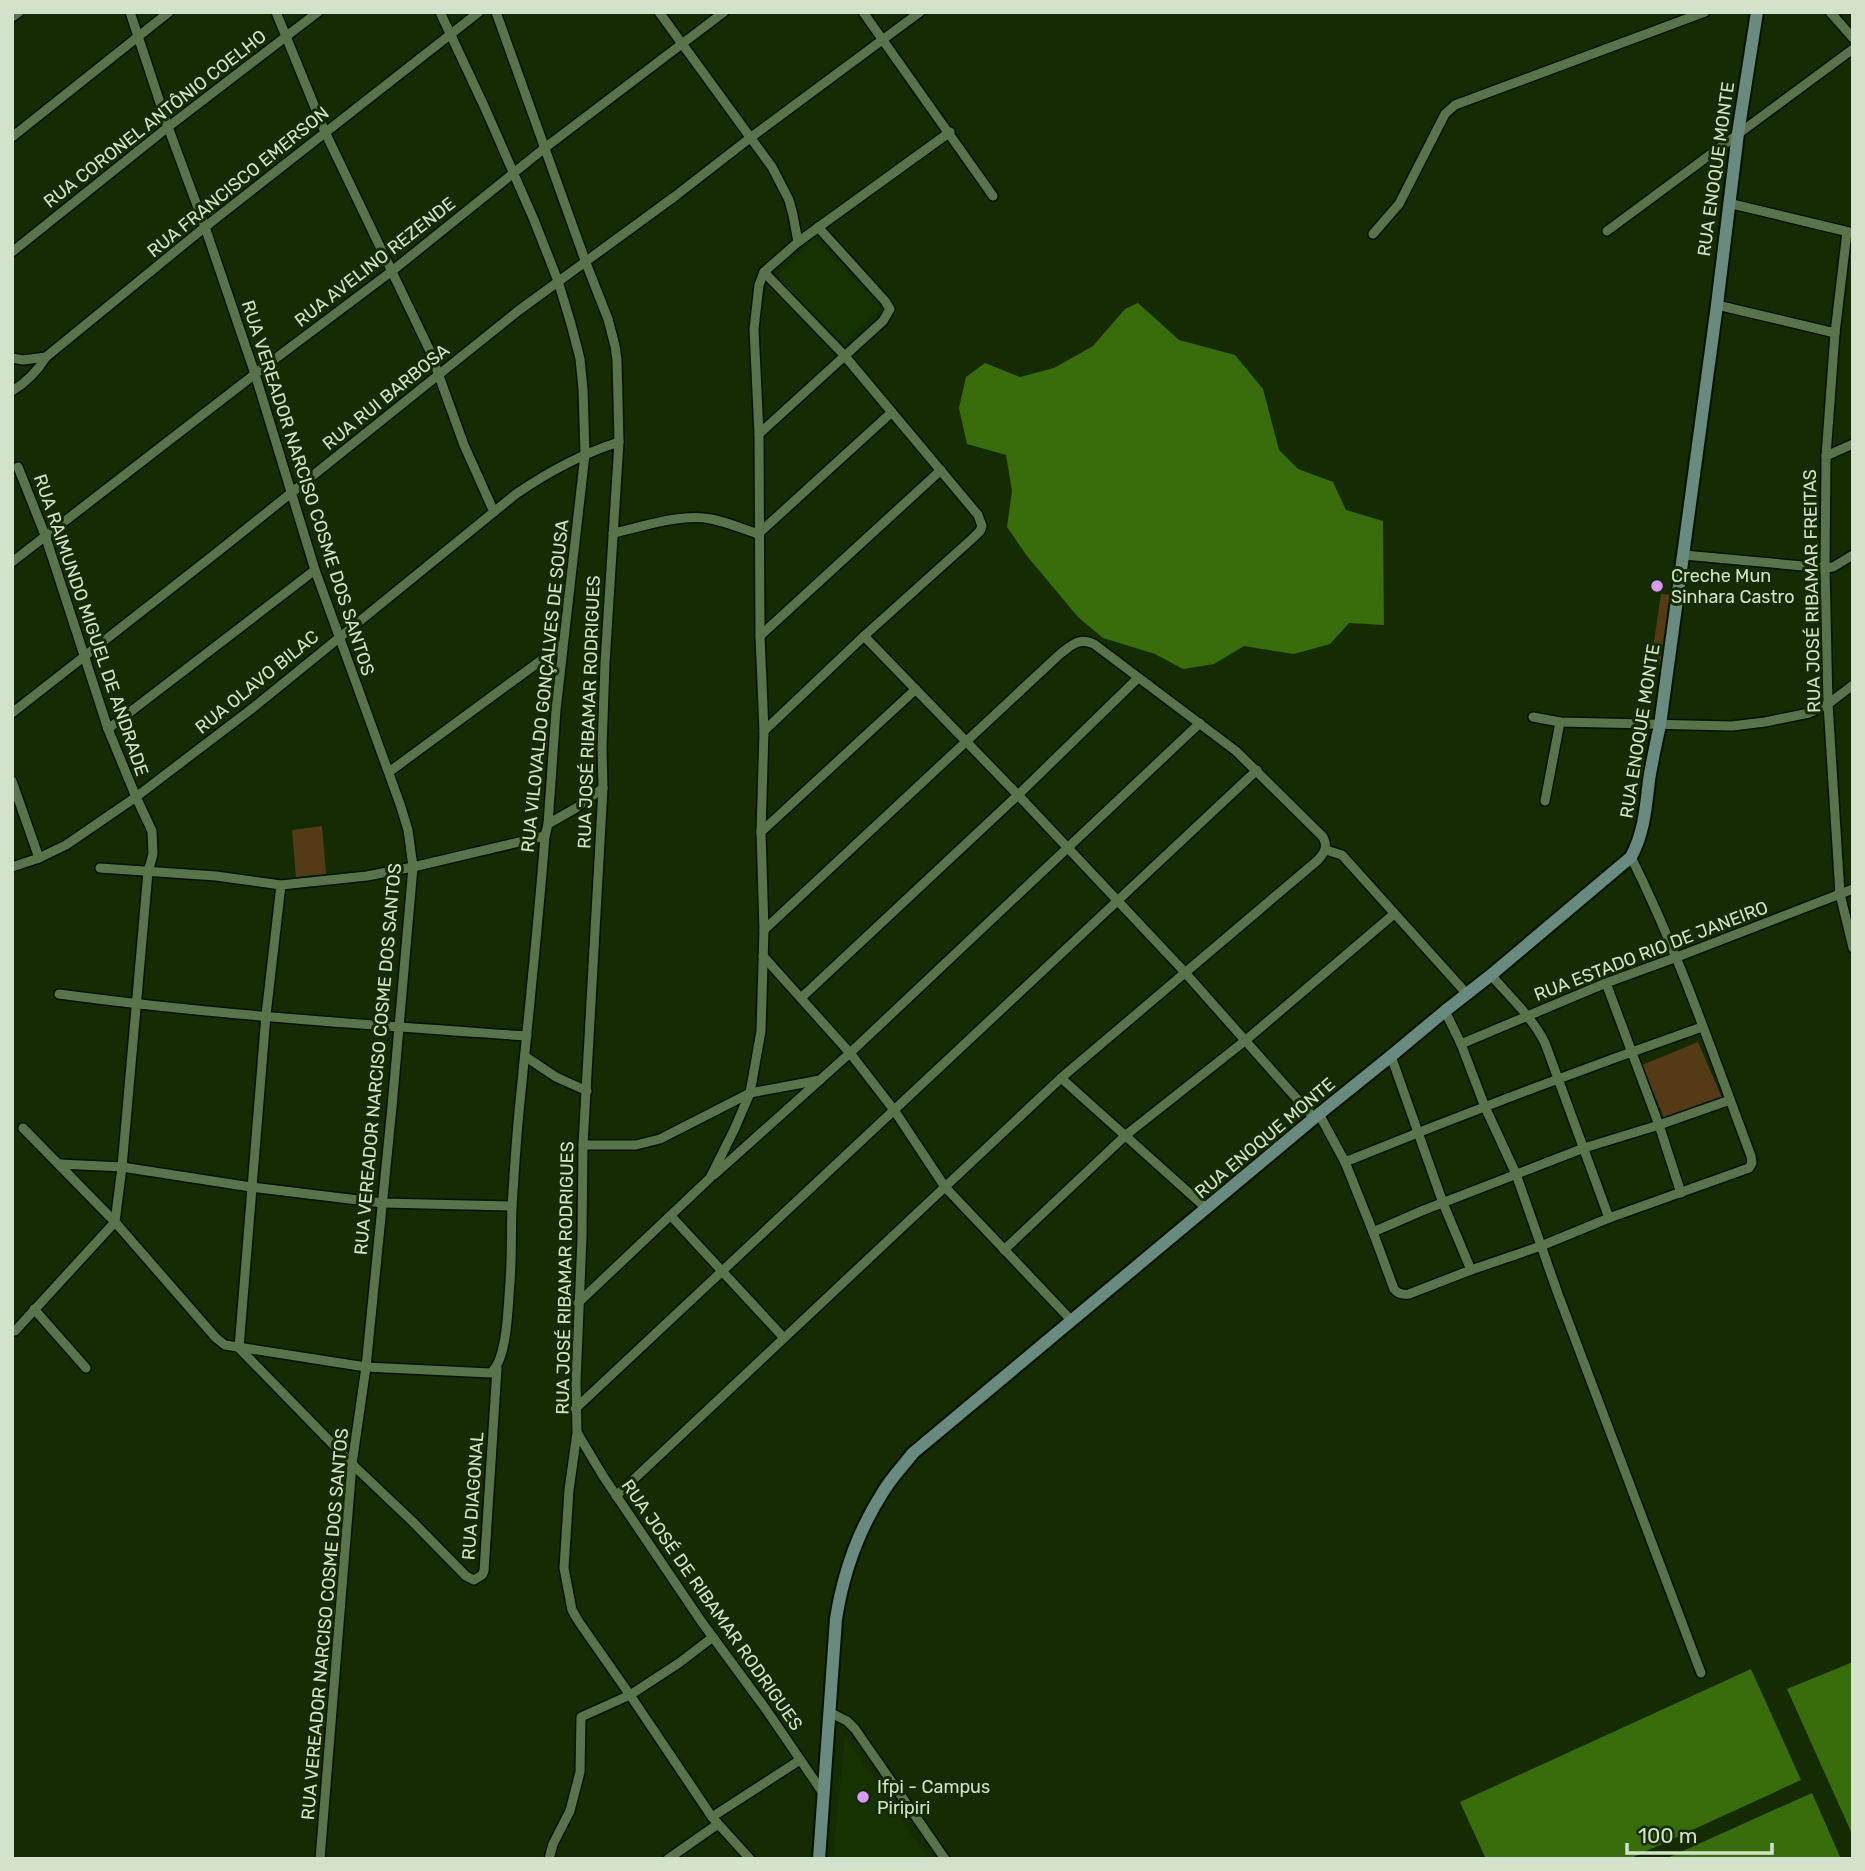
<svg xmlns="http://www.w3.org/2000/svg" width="1865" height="1871" font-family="Rubik,sans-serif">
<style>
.built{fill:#173201}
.green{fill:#543b15}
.water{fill:#396c0a}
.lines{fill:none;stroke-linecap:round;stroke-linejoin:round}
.street-casing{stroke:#031300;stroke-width:12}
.secondary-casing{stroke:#031300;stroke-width:16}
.street{stroke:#59744a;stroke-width:9}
.secondary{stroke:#688a7f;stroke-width:12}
.poi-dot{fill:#d99af7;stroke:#152c03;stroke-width:2.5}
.labels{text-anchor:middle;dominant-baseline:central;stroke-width:6;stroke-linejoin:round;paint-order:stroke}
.street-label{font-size:18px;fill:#d3e3cb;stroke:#152c03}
.poi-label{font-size:18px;fill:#d3e3cb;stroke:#152c03;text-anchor:start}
</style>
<rect width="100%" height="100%" fill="#152c03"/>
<g class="built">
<path d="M814,238L881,307L844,344L776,277Z"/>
<path d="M845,1736L928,1859H833Z"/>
</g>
<g class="green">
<path d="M1661,594L1671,595L1662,665L1651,662Z"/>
<path d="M322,826L326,874L296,877L292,830Z"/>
<path d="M1698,1042L1722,1098L1665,1120L1642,1065Z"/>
</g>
<g class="water">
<path d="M1138,303L1179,340L1235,355L1263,389L1279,450L1298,469L1333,482L1346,510L1383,521L1384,625L1349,623L1330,644L1294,654L1244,646L1214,664L1183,669L1155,654L1103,638L1078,617L1027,556L1007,527L1012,491L1006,455L967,444L959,408L966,377L985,363L1020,377L1054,368L1093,346L1125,309Z"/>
<path d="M1853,1662V1836L1787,1689Z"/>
<path d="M1751,1669L1801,1780L1629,1859H1486L1460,1802Z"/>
<path d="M1812,1793L1841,1859H1665Z"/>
</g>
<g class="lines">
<g class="street-casing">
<g id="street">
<path d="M130,12L168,127L205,227L255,374L315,570L400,804L408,830L413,867L392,1107L366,1367L352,1464L320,1859"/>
<path d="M276,12L325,132L430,351L464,445L494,512"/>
<path d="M496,12L586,263L608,319L615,346L617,360L619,442L605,663L602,748L603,788L583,1145L582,1237L576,1382L577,1433L569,1490L564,1568L572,1610L579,1622L630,1695L712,1817L750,1859"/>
<path d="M659,12L772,167L789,200L793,215L798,242"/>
<path d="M863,12L993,196"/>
<path d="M1830,12L1853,38"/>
<path d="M12,17L19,12"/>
<path d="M12,137L169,12"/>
<path d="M1728,203L1853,233"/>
<path d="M1607,231L1853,49"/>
<path d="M1847,232L1835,333L1826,456L1825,568L1828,704L1840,894L1853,948"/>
<path d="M1373,234L1399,204L1445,114L1455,105L1705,12"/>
<path d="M12,252L168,127L318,12"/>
<path d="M764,272L844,355L978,515L982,526L980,531L973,538L864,636L764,731"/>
<path d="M1717,305L1835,333"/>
<path d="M12,358L23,360L46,357L205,227L479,12"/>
<path d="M12,391C27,382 37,372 46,357"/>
<path d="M759,434L883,321L890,309L885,301L818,227"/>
<path d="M1826,456L1853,444"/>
<path d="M613,533C642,527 681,513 711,519C727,522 743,529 758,534"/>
<path d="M758,534L892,412"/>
<path d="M1684,555L1825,568L1833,567L1853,555"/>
<path d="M12,562L255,374L392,271L546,147L724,12"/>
<path d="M760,636L941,470"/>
<path d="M864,636L1018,795L1180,967L1314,1118"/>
<path d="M12,713L220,550L518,311L674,197L750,138L920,12"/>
<path d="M1533,717L1560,722L1732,726L1765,722L1809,713L1828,704L1853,685"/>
<path d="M108,729L315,570"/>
<path d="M389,772L562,645"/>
<path d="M12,781L39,858"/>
<path d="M1545,801L1560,722"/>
<path d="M548,824L576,808L603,788"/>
<path d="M761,832L916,689"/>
<path d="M1326,850L1342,855L1467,994"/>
<path d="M12,867L39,858L66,845L136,797L254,707L516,494C548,472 581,454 619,442"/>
<path d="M100,868L216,876L281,885L367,876L413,867L545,836"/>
<path d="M281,885L266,1015L239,1348L352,1464L413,1522L466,1576L474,1580L482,1575L484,1571L497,1368"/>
<path d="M763,956L850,1053L894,1110L945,1187L1071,1320"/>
<path d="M1491,975C1510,997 1532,1017 1545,1043L1609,1218"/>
<path d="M1606,983L1659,1125L1681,1193"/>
<path d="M59,994C214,1015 371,1025 527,1036"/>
<path d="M801,998L1018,795L1138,678"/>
<path d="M1445,1011L1461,1044L1485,1107L1516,1174L1558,1294L1701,1673"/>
<path d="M1461,1044L1606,983L1677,957L1853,889"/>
<path d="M1391,1056L1443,1203L1471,1270"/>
<path d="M526,1057L556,1077L587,1091"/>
<path d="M1061,1078L1207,1209"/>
<path d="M1319,1114L1345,1162L1373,1232L1394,1289C1398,1294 1403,1295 1409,1294L1471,1270L1541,1246L1609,1218L1749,1168L1752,1163L1751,1156C1713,1055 1679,953 1631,857"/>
<path d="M23,1128L115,1222L216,1338L225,1345L366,1367L490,1373C508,1361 508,1303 510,1282C512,1257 511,1232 512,1207C514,1175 516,1143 519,1112C528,1020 538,928 545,836L548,824L556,710L585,454L583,389L580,359L571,324L558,281L534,220L485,108L440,12"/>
<path d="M583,1145H636L660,1139L750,1093L820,1080"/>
<path d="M1345,1162C1463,1114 1582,1069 1702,1027"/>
<path d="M60,1164L122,1167L251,1187L383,1203L512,1206"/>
<path d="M714,1175L850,1053L1200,723"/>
<path d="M671,1216L784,1338"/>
<path d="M1373,1232L1424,1210L1584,1148L1659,1125L1730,1100"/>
<path d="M1004,1250L1126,1135L1246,1040L1394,914"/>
<path d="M578,1303L710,1178L734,1130L750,1093L761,1031L764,930L761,832L764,731L760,636L759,434L754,329L759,285L764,272L798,242L950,132"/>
<path d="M34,1309L86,1368"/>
<path d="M15,1331L115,1222L122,1167L148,872L153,854L152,831L136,797L108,729L45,535L18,467"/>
<path d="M575,1409L1257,770"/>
<path d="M578,1434L603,1476L701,1621L765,1708L823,1793"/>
<path d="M616,1496L1061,1078L1318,860C1325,852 1328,847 1323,837L1236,751L1094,644C1079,637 1072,645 1060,654L764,930"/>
<path d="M829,1712L847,1721L855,1729L945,1859"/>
<path d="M712,1817L800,1760"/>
<path d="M549,1859L553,1844L570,1811L580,1772L581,1717L630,1695L679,1663L713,1637"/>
<path d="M668,1859L718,1824"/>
</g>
</g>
<g class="secondary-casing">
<path id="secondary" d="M819,1859L836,1619C843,1574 858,1531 883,1492C891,1478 903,1466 913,1453L1319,1114L1391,1056L1445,1011L1491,975L1631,857C1644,833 1646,807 1649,780C1652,762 1656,743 1660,725L1717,305L1738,133L1757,12"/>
</g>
<use href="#street" class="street"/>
<use href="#secondary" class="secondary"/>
</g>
<g class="poi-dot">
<circle cx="1657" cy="586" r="7"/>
<circle cx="863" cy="1797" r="7"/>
</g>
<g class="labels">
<g class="street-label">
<text transform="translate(155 119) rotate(-38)">RUA CORONEL ANTÔNIO COELHO</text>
<text transform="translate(1716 169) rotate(-82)">RUA ENOQUE MONTE</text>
<text transform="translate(238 182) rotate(-39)">RUA FRANCISCO EMERSON</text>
<text transform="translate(375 262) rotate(-38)">RUA AVELINO REZENDE</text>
<text transform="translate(386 397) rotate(-39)">RUA RUI BARBOSA</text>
<text transform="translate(308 488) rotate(72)">RUA VEREADOR NARCISO COSME DOS SANTOS</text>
<text transform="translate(1812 591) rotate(-91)">RUA JOSÉ RIBAMAR FREITAS</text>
<text transform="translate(91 625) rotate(71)">RUA RAIMUNDO MIGUEL DE ANDRADE</text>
<text transform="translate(257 682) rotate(-39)">RUA OLAVO BILAC</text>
<text transform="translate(545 686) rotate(-84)">RUA VILOVALDO GONÇALVES DE SOUSA</text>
<text transform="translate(589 712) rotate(-88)">RUA JOSÉ RIBAMAR RODRIGUES</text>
<text transform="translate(1640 731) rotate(-81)">RUA ENOQUE MONTE</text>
<text transform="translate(1651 951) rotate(-21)">RUA ESTADO RIO DE JANEIRO</text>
<text transform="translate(378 1059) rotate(-85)">RUA VEREADOR NARCISO COSME DOS SANTOS</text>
<text transform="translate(1265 1138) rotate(-40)">RUA ENOQUE MONTE</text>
<text transform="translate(565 1278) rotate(-89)">RUA JOSÉ RIBAMAR RODRIGUES</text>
<text transform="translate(473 1496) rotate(-86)">RUA DIAGONAL</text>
<text transform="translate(712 1605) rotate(55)">RUA JOSÉ DE RIBAMAR RODRIGUES</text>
<text transform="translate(325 1624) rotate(-85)">RUA VEREADOR NARCISO COSME DOS SANTOS</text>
</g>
<g class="poi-label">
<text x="1671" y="576">Creche Mun<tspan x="1671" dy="21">Sinhara Castro</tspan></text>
<text x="877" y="1787">Ifpi - Campus<tspan x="877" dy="21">Piripiri</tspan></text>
</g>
</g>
<rect width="1865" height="1871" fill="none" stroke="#d3e3cb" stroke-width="28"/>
<path d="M1627 1843v10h145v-10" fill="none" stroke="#d3e3cb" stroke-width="3.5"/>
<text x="1638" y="1843" font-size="21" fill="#d3e3cb" stroke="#152c03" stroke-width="5" paint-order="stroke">100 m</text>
</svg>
